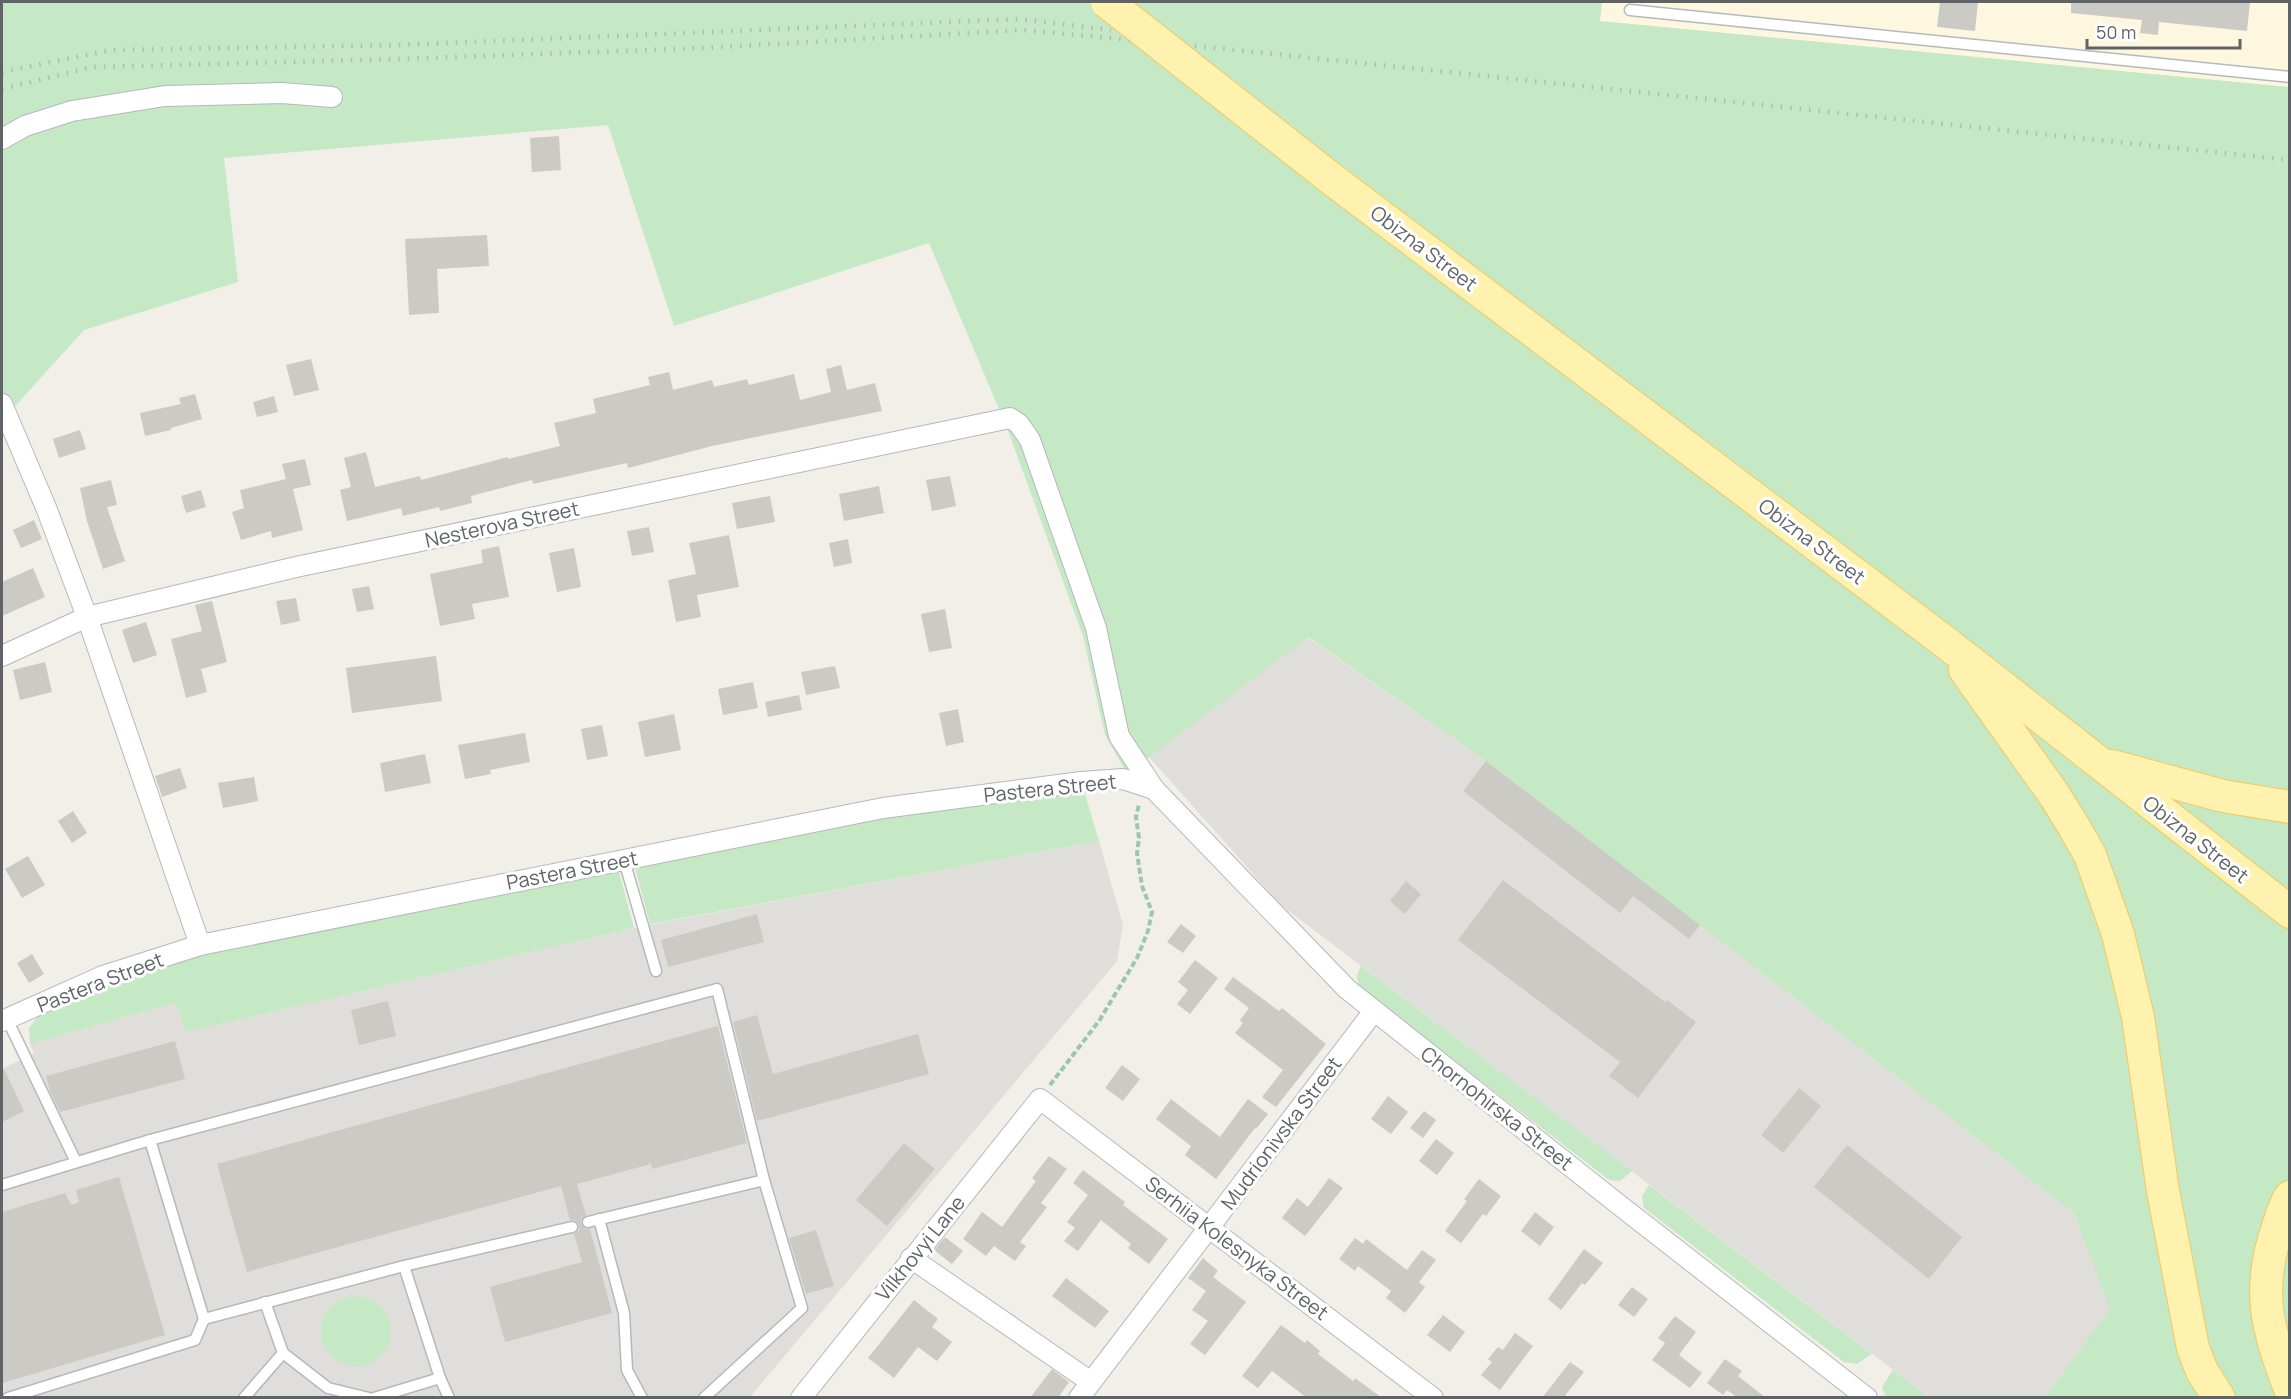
<svg xmlns="http://www.w3.org/2000/svg" width="2291" height="1399" font-family="Manrope,sans-serif">
<style>
.commercial{fill:#fef7e0}
.industrial{fill:#e0deda}
.green{fill:#c5e8c5}
.building{fill:#cccac5}
.lines{fill:none;stroke-linecap:round;stroke-linejoin:round}
.service-casing{stroke:#b5b8bc;stroke-width:13}
.minor-casing{stroke:#b5b8bc;stroke-width:22}
.primary-casing{stroke:#f2c960;stroke-width:34}
.path{stroke:#9cc7a9;stroke-width:4;stroke-dasharray:6 3;stroke-linecap:butt}
.service{stroke:#fff;stroke-width:10}
.minor{stroke:#fff;stroke-width:20}
.primary{stroke:#fff2af;stroke-width:32}
.rail{stroke:#b6b7b8;stroke-width:4.5;stroke-dasharray:1.5 8;stroke-linecap:butt}
.primary-bridge-casing{stroke:#f2c960;stroke-width:34;stroke-linecap:butt}
.primary-bridge{stroke:#fff2af;stroke-width:32}
.labels{text-anchor:middle;dominant-baseline:central;stroke-width:6;stroke-linejoin:round;paint-order:stroke}
.street-label{font-size:20px;fill:#5f6368;stroke:#fff}
</style>
<rect width="100%" height="100%" fill="#f1efe8"/>
<path class="commercial" d="M1602,2H2289V87L1599,21Z"/>
<g class="industrial">
<path d="M1307,637L1486,761L2074,1213L2111,1309L2045,1397H1929L1281,905L1149,757Z"/>
<path d="M1099,841L1123,925L1117,961L750,1397L2,1398V1069L34,1053L30,1044L176,1003L186,1032L643,926Z"/>
</g>
<g class="green">
<path d="M2,2H1602L1600,21L2289,87V1397H2045L2110,1309L2074,1213L1486,761L1308,637L1127,774L1105,735L1083,636L1007,428L929,243L674,326L608,125L224,158L238,282L84,330L7,415L2,414Z"/>
<path d="M1084,791L1099,841L650,924L635,868L883,818Z"/>
<path d="M619,872L634,928L186,1032L176,1003L30,1044L29,1028L41,1012L103,985L202,954Z"/>
<path d="M1361,966L1632,1171L1620,1181L1609,1180L1358,986L1357,975Z"/>
<path d="M1649,1185L1872,1354L1857,1364L1844,1362L1644,1208L1642,1196Z"/>
<circle cx="356" cy="1331" r="35"/>
<path d="M1893,1370L1929,1397H1886L1882,1387Z"/>
</g>
<g class="building">
<path d="M1940,2H1978L1975,31L1937,27Z"/>
<path d="M2071,2H2250L2247,31L2159,22L2158,35L2140,33L2142,20L2071,13Z"/>
<path d="M559,136L561,170L532,172L530,138Z"/>
<path d="M487,235L489,266L437,269L439,313L409,315L405,239Z"/>
<path d="M311,359L319,390L294,396L286,365Z"/>
<path d="M841,365L847,390L875,383L882,411L712,446L628,468L627,463L533,484L532,480L471,496L472,503L440,511L439,507L403,516L401,508L347,521L340,490L351,487L344,458L366,452L375,487L420,476L421,480L508,457V459L560,446L554,423L596,413L593,399L650,385L648,377L669,372L673,390L712,380L714,387L747,379L749,385L794,374L800,400L831,392L826,369Z"/>
<path d="M195,394L202,419L171,428V430L145,436L140,413L181,404L179,398Z"/>
<path d="M274,396L278,412L257,417L253,402Z"/>
<path d="M80,430L86,449L59,458L53,439Z"/>
<path d="M305,459L311,485L293,489L303,530L272,538L271,531L241,540L232,512L244,508L240,490L286,479L282,464Z"/>
<path d="M950,476L956,506L932,511L926,480Z"/>
<path d="M111,480L117,505L107,507L125,561L103,569L87,521L80,488Z"/>
<path d="M879,486L884,513L844,521L839,494Z"/>
<path d="M201,490L206,507L186,513L181,496Z"/>
<path d="M770,496L775,522L737,529L732,503Z"/>
<path d="M34,520L42,539L21,548L13,530Z"/>
<path d="M649,527L654,552L632,556L627,531Z"/>
<path d="M729,535L739,587L697,595L701,617L676,622L668,580L696,574L689,543Z"/>
<path d="M848,539L852,563L834,567L829,543Z"/>
<path d="M499,546L509,597L472,604L475,619L440,626L430,574L483,563L481,550Z"/>
<path d="M574,548L581,587L557,592L549,553Z"/>
<path d="M33,568L45,597L2,616V582Z"/>
<path d="M369,586L374,609L357,612L352,589Z"/>
<path d="M296,598L300,621L281,625L276,601Z"/>
<path d="M212,601L227,662L201,669L207,692L186,698L171,639L202,631L195,605Z"/>
<path d="M945,609L952,648L929,652L921,614Z"/>
<path d="M146,622L157,655L133,663L122,630Z"/>
<path d="M436,656L442,701L352,713L346,668Z"/>
<path d="M45,662L52,692L20,700L13,670Z"/>
<path d="M835,666L840,688L806,695L801,672Z"/>
<path d="M753,682L758,708L723,715L718,689Z"/>
<path d="M799,695L802,710L768,717L765,702Z"/>
<path d="M958,709L964,742L946,746L939,713Z"/>
<path d="M674,714L681,750L645,757L638,722Z"/>
<path d="M602,725L608,756L587,760L581,729Z"/>
<path d="M525,733L530,762L490,770L491,774L465,779L458,745Z"/>
<path d="M425,754L431,783L385,792L380,763Z"/>
<path d="M1486,761L1700,925L1689,939L1633,896L1620,913L1463,791Z"/>
<path d="M180,768L187,788L162,797L155,776Z"/>
<path d="M254,777L258,801L223,808L218,783Z"/>
<path d="M73,811L87,833L72,843L58,821Z"/>
<path d="M28,856L45,885L22,898L5,869Z"/>
<path d="M1503,880L1665,1002L1667,1000L1696,1022L1638,1098L1609,1076L1620,1062L1458,940Z"/>
<path d="M1406,881L1421,894L1405,914L1390,901Z"/>
<path d="M757,914L764,942L668,967L661,940Z"/>
<path d="M1181,924L1196,936L1183,953L1167,942Z"/>
<path d="M32,954L44,974L29,983L17,963Z"/>
<path d="M1195,960L1218,978L1190,1014L1177,1004L1188,990L1178,982Z"/>
<path d="M1233,977L1279,1011L1282,1008L1326,1044L1276,1107L1262,1097L1283,1070L1235,1033L1243,1023L1240,1020L1249,1008L1224,989Z"/>
<path d="M388,1001L396,1036L359,1045L351,1010Z"/>
<path d="M757,1015L773,1074L918,1034L929,1074L757,1121L733,1022Z"/>
<path d="M718,1026L747,1143L652,1169L651,1164L577,1184L586,1215L581,1219V1224L585,1229H590L612,1313L505,1342L490,1287L582,1262L574,1234L579,1230V1225L575,1220H570L561,1186L247,1272L217,1164Z"/>
<path d="M175,1041L185,1079L60,1112L50,1091L46,1076Z"/>
<path d="M2,1065L24,1111L2,1122Z"/>
<path d="M1122,1065L1140,1079L1123,1101L1105,1088Z"/>
<path d="M1799,1088L1821,1106L1783,1153L1761,1135Z"/>
<path d="M1388,1096L1408,1112L1391,1134L1371,1119Z"/>
<path d="M1171,1099L1220,1137L1248,1099L1268,1114L1256,1129L1255,1128L1216,1179L1185,1155L1191,1146L1156,1119Z"/>
<path d="M1424,1111L1436,1120L1423,1138L1410,1128Z"/>
<path d="M1436,1139L1454,1153L1437,1175L1419,1161Z"/>
<path d="M904,1143L935,1169L887,1226L856,1200Z"/>
<path d="M1847,1145L1962,1237L1929,1279L1814,1187Z"/>
<path d="M1049,1156L1067,1169L1041,1203L1047,1207L1020,1242L1026,1246L1015,1261L994,1246L986,1256L963,1239L982,1212L1002,1227L1036,1181L1032,1178Z"/>
<path d="M1083,1170L1125,1202L1123,1205L1168,1239L1149,1264L1128,1248L1131,1244L1101,1220L1078,1251L1064,1241L1075,1228L1067,1222L1088,1195L1073,1183Z"/>
<path d="M119,1177L165,1335L2,1383V1212L65,1193L71,1205L79,1202L76,1190Z"/>
<path d="M1329,1178L1343,1188L1305,1236L1282,1218L1297,1198L1308,1207Z"/>
<path d="M1479,1179L1501,1196L1486,1216L1483,1214L1461,1243L1445,1231L1467,1201L1464,1199Z"/>
<path d="M1535,1212L1554,1227L1540,1246L1521,1231Z"/>
<path d="M816,1230L834,1286L806,1294L789,1238Z"/>
<path d="M945,1237L963,1251L952,1264L934,1250Z"/>
<path d="M1355,1238L1363,1244L1366,1239L1407,1270L1422,1250L1436,1260L1419,1282L1425,1287L1405,1313L1386,1298L1391,1291L1358,1266L1355,1271L1339,1259Z"/>
<path d="M1584,1249L1603,1263L1585,1285L1582,1283L1561,1310L1548,1299Z"/>
<path d="M1203,1258L1218,1271L1213,1277L1246,1302L1205,1355L1190,1344L1208,1321L1192,1310L1206,1291L1188,1278Z"/>
<path d="M1066,1278L1109,1311L1095,1328L1052,1296Z"/>
<path d="M1632,1287L1648,1299L1634,1317L1618,1305Z"/>
<path d="M914,1300L938,1319L932,1327L952,1342L937,1361L918,1347L894,1378L868,1358Z"/>
<path d="M1443,1315L1465,1332L1450,1352L1427,1335Z"/>
<path d="M1675,1316L1696,1332L1679,1355L1702,1373L1690,1388L1652,1360L1665,1343L1658,1338Z"/>
<path d="M1281,1325L1305,1343L1307,1340L1320,1351L1318,1354L1353,1381L1355,1378L1382,1398H1307L1272,1371L1258,1388L1242,1376Z"/>
<path d="M1515,1333L1533,1346L1500,1390L1481,1375L1492,1362L1488,1359L1498,1347L1503,1350Z"/>
<path d="M1725,1359L1742,1371L1738,1376L1766,1398H1738L1727,1390L1723,1395L1707,1383Z"/>
<path d="M1570,1362L1584,1372L1563,1398H1542Z"/>
<path d="M1052,1369L1069,1382L1058,1398H1030Z"/>
</g>
<g class="lines">
<g class="service-casing">
<g id="service">
<path d="M1630,10L2290,77"/>
<path d="M624,860L656,971"/>
<path d="M7,1019L76,1162"/>
<path d="M2,1185L150,1140"/>
<path d="M599,1219L624,1313L627,1370L642,1398"/>
<path d="M404,1266L204,1319L150,1140L717,989L764,1180L588,1222"/>
<path d="M283,1353L328,1388L369,1398"/>
<path d="M8,1398L195,1340L204,1319"/>
<path d="M244,1398L283,1353L265,1302"/>
<path d="M374,1398L440,1378"/>
<path d="M449,1398L440,1378L404,1266L572,1227"/>
<path d="M704,1398L802,1308L764,1180"/>
</g>
</g>
<g class="minor-casing">
<g id="minor">
<path d="M2,139L25,126L72,111L165,96L282,93L332,97"/>
<path d="M2,404L47,510L87,617L200,945"/>
<path d="M2,656L87,617L296,567L1010,418L1019,424L1030,440L1096,628L1119,736L1154,789L1347,989L1618,1204L1867,1398"/>
<path d="M2,1021L103,976L200,945L883,808L1081,782L1123,779L1154,789"/>
<path d="M911,1258L1091,1382"/>
<path d="M801,1398L1040,1099L1433,1398"/>
<path d="M1079,1398L1374,1011"/>
</g>
</g>
<g class="primary-casing">
<g id="primary">
<path d="M1329,177L1945,642L2290,912"/>
<path d="M1965,670L2055,796L2074,827L2090,855L2118,934L2138,1017L2163,1191L2193,1348L2202,1371L2219,1398"/>
<path d="M2112,766L2223,796L2290,807"/>
<path d="M2290,1197C2284,1206 2281,1217 2278,1227C2256,1289 2267,1330 2290,1389"/>
</g>
</g>
<path class="path" d="M1050,1085L1099,1021L1137,958L1148,931L1152,912L1142,886L1137,853L1139,838L1136,817L1139,804"/>
<use href="#service" class="service"/>
<use href="#minor" class="minor"/>
<use href="#primary" class="primary"/>
<g class="rail">
<path d="M2,72L111,50L399,45L1020,19L1111,30"/>
<path d="M2,89L92,67L399,59L703,48L1022,30L1217,48L2290,160"/>
</g>
<g class="primary-bridge-casing">
<path id="primary-bridge" d="M1107,2L1329,177"/>
</g>
<use href="#primary-bridge" class="primary-bridge"/>
</g>
<g class="labels">
<g class="street-label">
<text transform="translate(1424 248) rotate(37)">Obizna Street</text>
<text transform="translate(502 524) rotate(-12)">Nesterova Street</text>
<text transform="translate(1812 541) rotate(37)">Obizna Street</text>
<text transform="translate(1050 788) rotate(-6)">Pastera Street</text>
<text transform="translate(2196 839) rotate(38)">Obizna Street</text>
<text transform="translate(572 870) rotate(-11)">Pastera Street</text>
<text transform="translate(100 982) rotate(-21)">Pastera Street</text>
<text transform="translate(1497 1108) rotate(38)">Chornohirska Street</text>
<text transform="translate(1281 1133) rotate(-53)">Mudrionivska Street</text>
<text transform="translate(920 1248) rotate(-51)">Vilkhovyi Lane</text>
<text transform="translate(1237 1248) rotate(37)">Serhiia Kolesnyka Street</text>
</g>
</g>
<rect width="2291" height="1399" fill="none" stroke="#5f6368" stroke-width="6"/>
<path d="M2087 39v9h153v-9" fill="none" stroke="#5f6368" stroke-width="3"/>
<text x="2096" y="39" font-size="18" fill="#5f6368" stroke="#ffffff" stroke-width="4.5" paint-order="stroke">50 m</text>
</svg>
